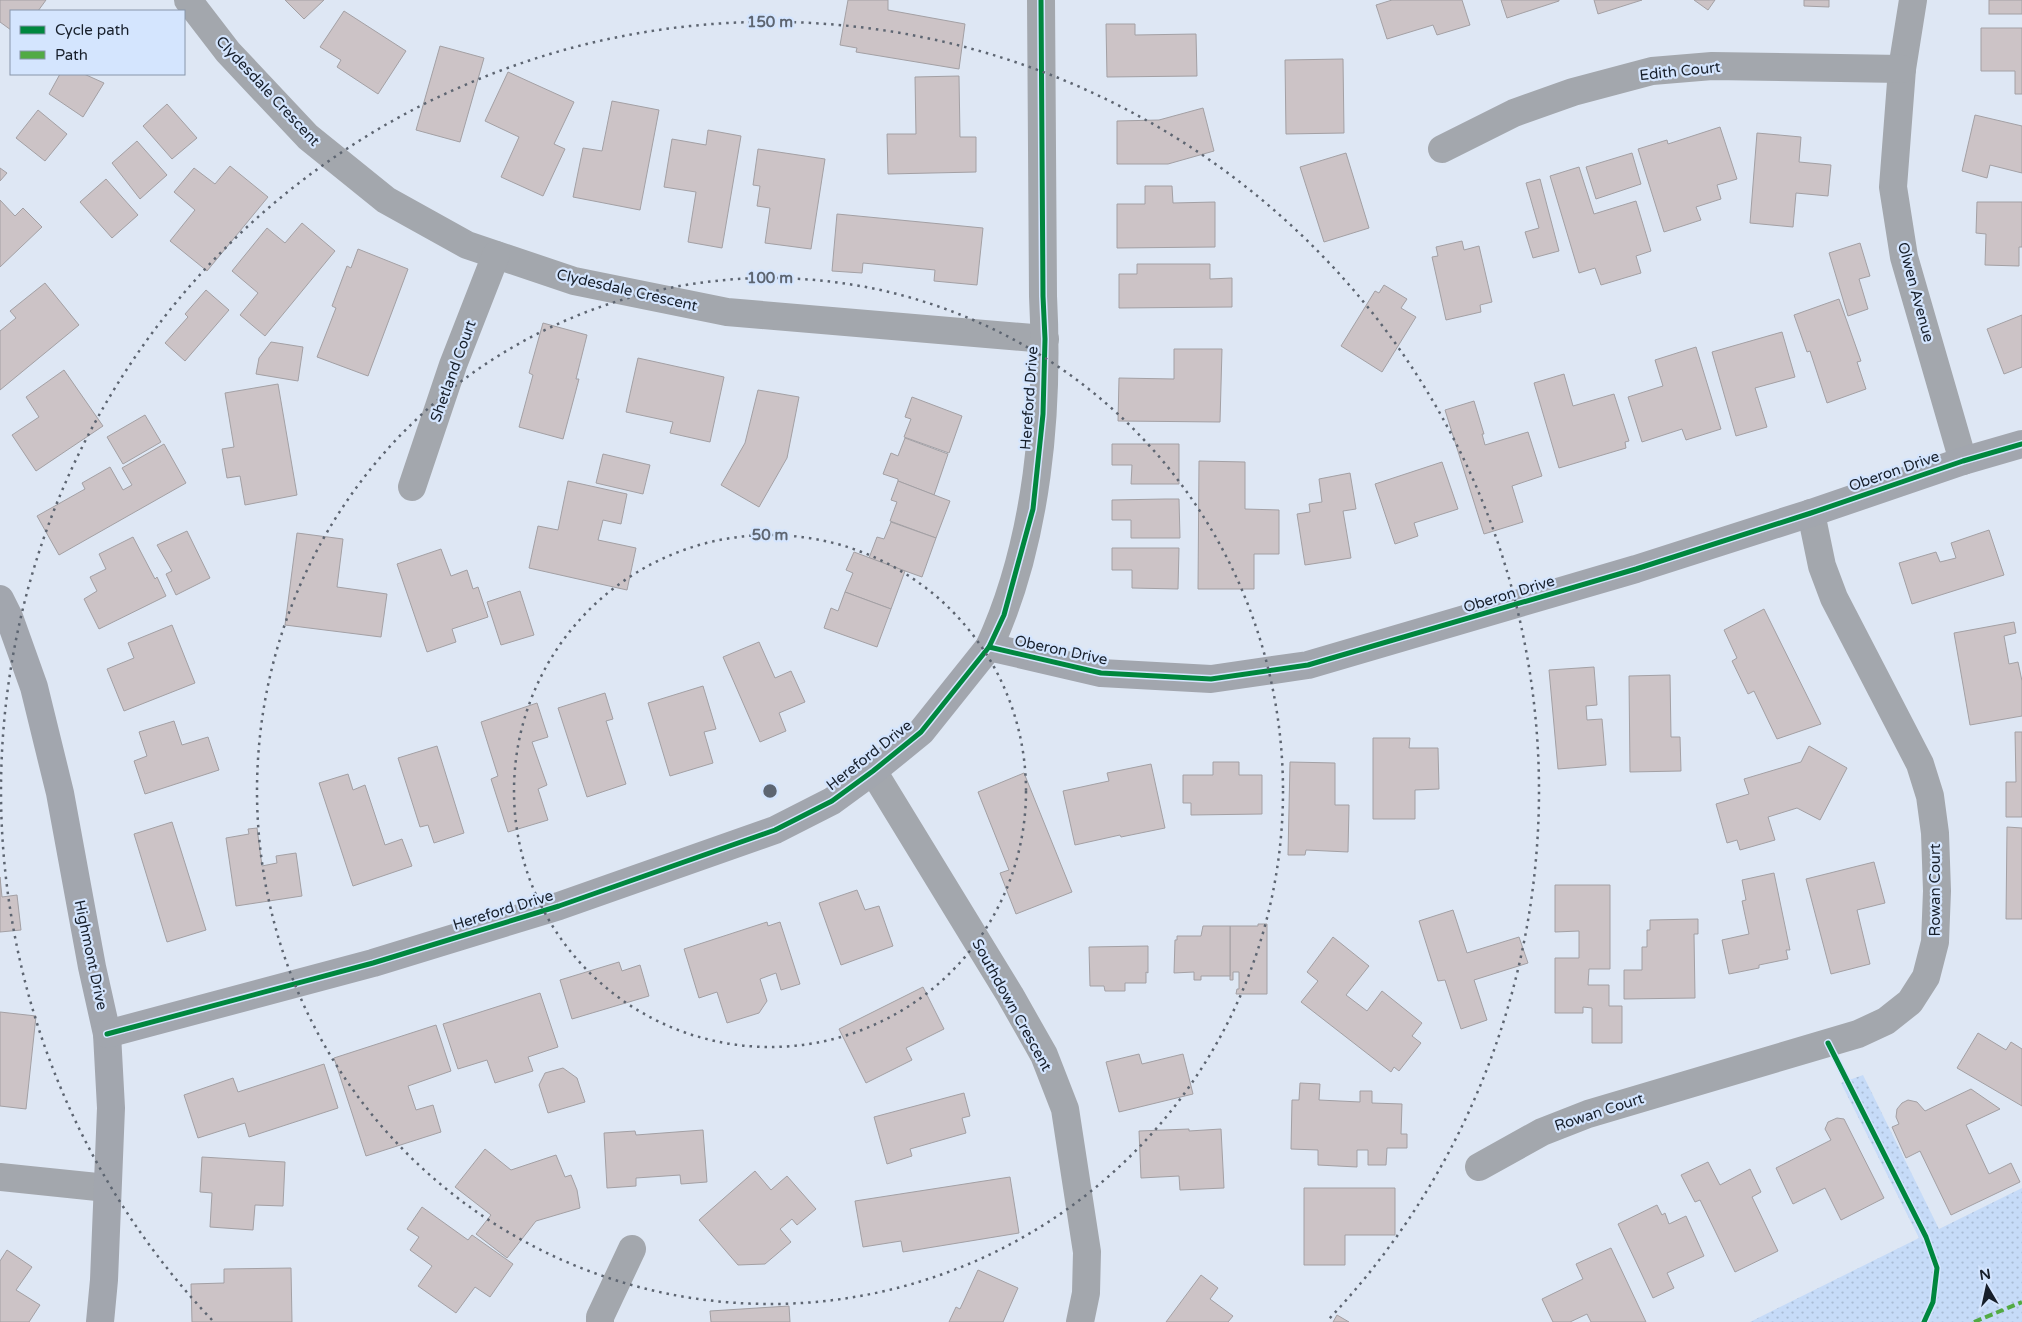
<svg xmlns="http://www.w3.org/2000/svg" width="2022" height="1322" font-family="'Varela Round',sans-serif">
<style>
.park{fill:url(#park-dots)}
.building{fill:#ccc3c6;stroke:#a3a0a4}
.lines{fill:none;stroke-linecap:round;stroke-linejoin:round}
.street{stroke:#a3a7ad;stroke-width:28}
.secondary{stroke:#a2a6ae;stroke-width:28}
.quiet{stroke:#52aa44;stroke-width:4;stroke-dasharray:8 4;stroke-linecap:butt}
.cycleway-casing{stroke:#d4e5fe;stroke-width:8}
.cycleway{stroke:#00873e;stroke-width:5}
.ring{fill:none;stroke:#5d6571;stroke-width:2.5;stroke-dasharray:2.5 5}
.labels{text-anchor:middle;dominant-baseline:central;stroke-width:4.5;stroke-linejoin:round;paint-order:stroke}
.street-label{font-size:15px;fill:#171f2b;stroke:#d4e5fe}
.centre{fill:#5d6571;stroke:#d4e5fe;stroke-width:2.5}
.ring-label{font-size:15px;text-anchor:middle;font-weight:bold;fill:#5d6571;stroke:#d4e5fe;stroke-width:4.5;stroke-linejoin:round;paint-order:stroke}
</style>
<defs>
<pattern id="park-dots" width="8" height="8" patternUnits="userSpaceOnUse" patternTransform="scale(1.25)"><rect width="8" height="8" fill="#c6dbf8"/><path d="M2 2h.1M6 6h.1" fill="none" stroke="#a9bcd5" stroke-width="1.8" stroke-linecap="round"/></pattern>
</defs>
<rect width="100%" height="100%" fill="#dee7f4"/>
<path class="park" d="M1863,1075L1939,1229L2022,1188V1322H1750L1919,1238L1841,1083Z"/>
<g class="building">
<path d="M0,0H46L38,11H11V30L0,22Z"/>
<path d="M285,0H324L304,19Z"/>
<path d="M848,0H888V10L965,24L959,69L856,52L857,48L840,45Z"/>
<path d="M1392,0H1462L1470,25L1437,35L1433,25L1387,39L1376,5Z"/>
<path d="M1501,0H1559V1L1507,18Z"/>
<path d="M1594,0H1642L1598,14Z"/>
<path d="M1694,0H1715L1708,10Z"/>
<path d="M1804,0H1829V7L1804,6Z"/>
<rect x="1989" y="0" width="33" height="14"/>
<path d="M344,11L406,51L378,94L337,67L341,60L320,47Z"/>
<path d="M1106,24H1135V35L1196,34L1197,76L1107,77Z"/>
<path d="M1981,28H2022V94H2015V71H1981Z"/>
<path d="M440,46L484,58L460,142L416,130Z"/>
<path d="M1343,59L1344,133L1286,134L1285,60Z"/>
<path d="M508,72L574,102L554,144L565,149L543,196L501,177L519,137L485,121Z"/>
<path d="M60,74H84L104,83L83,117L49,94Z"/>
<path d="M959,76L960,137H976V172L888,174L887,134H916L915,77Z"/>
<path d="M612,101L659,110L640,210L573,197L583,148L602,151Z"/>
<path d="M167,104L197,138L172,159L143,126Z"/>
<path d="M1203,108L1214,151L1168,164H1117V121L1159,120Z"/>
<path d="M38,110L67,134L45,161L16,138Z"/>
<path d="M1975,115L2022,126V173L1990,165L1987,178L1962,171Z"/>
<path d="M1720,127L1737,179L1717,185L1721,199L1696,207L1701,220L1664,232L1638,149L1667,140L1668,144Z"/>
<path d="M708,130L741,136L722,248L688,242L696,192L664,187L672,139L706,145Z"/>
<path d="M1757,133L1801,137L1799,162L1831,165L1828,196L1796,193L1793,227L1750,223Z"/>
<path d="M137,141L167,175L140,199L112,163Z"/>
<path d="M758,149L825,159L811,249L765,243L770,208L757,206L760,186L753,185Z"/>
<path d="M1346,153L1369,228L1324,242L1300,167Z"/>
<path d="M1632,153L1641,184L1596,199L1586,167Z"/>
<path d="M230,166L268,197L207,271L170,241L195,210L174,192L194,168L215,184Z"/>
<path d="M1579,167L1594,214L1636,201L1651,251L1636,256L1641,273L1601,285L1595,268L1579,273L1550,176Z"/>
<path d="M0,168L7,173L0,181Z"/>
<path d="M106,179L138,215L112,238L80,202Z"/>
<path d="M1540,179L1559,251L1533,258L1525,232L1539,228L1526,183Z"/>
<path d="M1145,186H1172L1173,203L1215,202V247L1117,248V204H1145Z"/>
<path d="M0,200L15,216L23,208L42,227L0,267Z"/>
<path d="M1977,202H2022V247H2019V266L1985,265L1986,234L1976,233Z"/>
<path d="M837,214L983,228L977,285L934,281L935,270L863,263L862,273L832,271Z"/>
<path d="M302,223L335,251L265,336L240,315L258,293L232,271L267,228L285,243Z"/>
<path d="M1462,241L1464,250L1479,246L1492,302L1480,305L1481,312L1446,320L1432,257L1438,256L1436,247Z"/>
<path d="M1860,243L1870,276L1859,279L1868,309L1848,316L1829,253Z"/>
<path d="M358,249L408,269L368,376L317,357L336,308L332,306L347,266L351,268Z"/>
<path d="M1137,264H1210V279L1232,278V307L1119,308V274H1137Z"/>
<path d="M45,283L79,325L0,390V331L16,318L10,311Z"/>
<path d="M1384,285L1407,299L1401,308L1416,317L1382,372L1341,346L1375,291L1379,293Z"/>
<path d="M206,290L229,310L185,361L165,343L188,317L185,314Z"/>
<path d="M1839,299L1861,361L1857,362L1866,389L1827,403L1810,351L1807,352L1794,315Z"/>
<path d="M2022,315V367L2004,374L1987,329Z"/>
<path d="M543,323L587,335L576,379H579L563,439L519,427L533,375L529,373Z"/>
<path d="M1782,332L1795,377L1755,388L1767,427L1736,436L1712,352Z"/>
<path d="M271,342L303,347L298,381L256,374L259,358Z"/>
<path d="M1696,347L1721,429L1686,440L1682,429L1642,442L1628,397L1663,386L1655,360Z"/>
<path d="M1174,349H1222L1220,422L1118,421L1119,378L1174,379Z"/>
<path d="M638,358L724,377L710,442L670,433L673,422L626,412Z"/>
<path d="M64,370L103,426L36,471L12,435L39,417L26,397Z"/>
<path d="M1564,374L1573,406L1614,394L1629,441L1625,442L1626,448L1559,468L1534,383Z"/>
<path d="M278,384L297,495L245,505L240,476L227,478L222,449L234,447L225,393Z"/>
<path d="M758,390L799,397L787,458L759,507L721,485L745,443Z"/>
<path d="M912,397L962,416L949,453L904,437L911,419L905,417Z"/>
<path d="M1474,401L1484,434H1482L1485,445L1528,432L1542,476L1512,486L1523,522L1484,534L1445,410Z"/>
<path d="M145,415L161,442L123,464L107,437Z"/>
<path d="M905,438L948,454L934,495L898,481V479L883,474L891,453L898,456Z"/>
<path d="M164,444L186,483L59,555L37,516L85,489L82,483L110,467L123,490L132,485L122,468Z"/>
<path d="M1112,444H1179V484H1131L1132,465H1112Z"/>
<path d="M603,454L650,465L643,494L596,483Z"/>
<path d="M1199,461L1245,462V509L1279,510V554H1254V589H1198Z"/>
<path d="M1442,462L1458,509L1414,523L1418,536L1395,544L1375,484Z"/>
<path d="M1350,473L1356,509L1343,511L1351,558L1305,565L1297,514L1310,512L1309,504L1322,502L1319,479Z"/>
<path d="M568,481L627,494L621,524L603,520L598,540L636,548L627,590L529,568L538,526L558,530Z"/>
<path d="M898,481L950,501L936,538L890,521L897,502L891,500Z"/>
<path d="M1165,499H1179L1180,538H1131V520H1112V500Z"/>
<path d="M891,522L936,538L922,577L869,558L877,537L884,539Z"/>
<path d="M1989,530L2004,575L1912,604L1899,563L1936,552L1940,562L1956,558L1951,543Z"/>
<path d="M187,531L210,578L176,595L166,574L172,571L157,545Z"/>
<path d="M297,533L343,539L337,587L387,594L381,637L285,625Z"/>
<path d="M133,537L155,579L157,577L166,596L99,629L84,599L97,591L90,577L106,569L99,554Z"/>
<path d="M1112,548H1179L1178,589L1132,588V570H1112Z"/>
<path d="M441,549L451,576L467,570L473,589L478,587L488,617L452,629L456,642L427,652L397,564Z"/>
<path d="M854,552L905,571L891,609L845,592L853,573L846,570Z"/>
<path d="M520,591L534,635L501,645L487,602Z"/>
<path d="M845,592L891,609L877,647L824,628L831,608L838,611Z"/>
<path d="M1764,609L1821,724L1777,739L1754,691L1748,694L1732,661L1737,658L1724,630Z"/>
<path d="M2014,622L2016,633L2004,636L2009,664L2018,662L2022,681V716L1970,725L1954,633Z"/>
<path d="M172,625L195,683L124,711L107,669L134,658L128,643Z"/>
<path d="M759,642L775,678L791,671L805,702L779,713L786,731L760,742L723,657Z"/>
<path d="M1594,667L1597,705L1586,706L1587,720L1602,719L1606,765L1558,769L1549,670Z"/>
<path d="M1670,675L1671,737H1680L1681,771L1630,772L1629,676Z"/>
<path d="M703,686L716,729L704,732L713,763L670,776L648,703Z"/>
<path d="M605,693L613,719L606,721L626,784L587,797L558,708Z"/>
<path d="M537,703L548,737L532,742L547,785L538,789L548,820L508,832L491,779L498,776L481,722Z"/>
<path d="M174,721L182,745L208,737L219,770L145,794L134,761L147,756L139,732Z"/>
<path d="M2015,732H2022V817H2006V782H2016Z"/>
<path d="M1373,738H1410L1409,748H1438L1439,789L1415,790V819H1373Z"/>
<path d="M437,746L464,833L434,843L428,825L420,827L398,758Z"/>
<path d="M1809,746L1847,768L1820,820L1797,808L1768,817L1775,840L1740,850L1737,840L1727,843L1716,804L1749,794L1744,779L1801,762Z"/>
<path d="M1213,762H1239V775H1262V814L1191,815V803H1183V775H1213Z"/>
<path d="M1290,762L1335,763V805H1349L1348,852L1306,850L1305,855H1288Z"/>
<path d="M1151,764L1165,828L1121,837L1120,835L1075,845L1063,791L1109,781L1107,773Z"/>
<path d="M1024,773L1072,892L1016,914L1000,873L1009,870L978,792Z"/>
<path d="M348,774L353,790L365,785L385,845L402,839L412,866L353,886L319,783Z"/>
<path d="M172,822L206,930L167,942L134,834Z"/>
<path d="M2007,827L2022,828V919H2006Z"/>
<path d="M257,828L262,866L277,863L276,856L296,853L302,896L236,906L226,838L249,834L248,829Z"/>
<path d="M1874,862L1885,903L1857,910L1870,964L1831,974L1806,879Z"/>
<path d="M1774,873L1790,950H1786L1788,959L1759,965V968L1729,974L1722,940L1749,934L1742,901L1746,900L1742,880Z"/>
<path d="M0,877L2,897L17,895L21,930L0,932Z"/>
<path d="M1555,885H1610V969H1589L1588,985H1609V1006H1622V1043H1592V1008L1583,1007V1013H1555V958H1579V931L1555,932Z"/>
<path d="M857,890L865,910L879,906L893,946L841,965L819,903Z"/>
<path d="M1453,910L1467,953L1519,937L1528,963L1474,980L1487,1020L1461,1029L1445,980L1438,981L1419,921Z"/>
<path d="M1698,919V934H1694L1695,998L1624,999V970H1642V947H1647V930H1650V920Z"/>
<path d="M767,922L768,926L780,922L800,984L781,990L776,973L760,979L767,1001L759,1013L727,1023L717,992L699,998L684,949Z"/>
<path d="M1258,924H1267V994H1236L1237,989H1239V972H1233V980H1230V926H1258Z"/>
<path d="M1203,926H1230V976H1201V980H1194V972L1174,973L1175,940H1177V936H1201Z"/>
<path d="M1333,937L1369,966L1346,995L1367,1011L1382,991L1422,1023L1412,1036L1421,1043L1399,1071L1394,1067L1391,1072L1301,1002L1318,981L1307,972Z"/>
<path d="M1148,946V973L1146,972V983H1125V991H1105L1104,986H1090L1089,947Z"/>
<path d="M619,962L622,971L640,965L649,996L572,1019L560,980Z"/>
<path d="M923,987L944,1029L906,1048L912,1060L866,1083L839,1029Z"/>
<path d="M540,993L558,1047L528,1057L533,1071L495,1083L487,1060L458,1069L443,1024Z"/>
<path d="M0,1012L36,1016L26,1109L0,1106Z"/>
<path d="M436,1025L451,1071L408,1086L416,1110L433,1105L441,1132L366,1156L334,1058Z"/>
<path d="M1978,1033L2006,1050L2011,1042L2022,1049V1106L1957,1068Z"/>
<path d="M1139,1054L1142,1064L1183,1054L1193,1094L1119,1112L1106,1062Z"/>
<path d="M324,1064L338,1108L249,1137L245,1123L198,1138L184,1095L233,1078L238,1092Z"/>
<path d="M563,1068L577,1078L585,1102L548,1113L539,1085L545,1073Z"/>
<path d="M1300,1083L1320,1084L1319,1100L1360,1102V1091H1372V1103L1402,1104L1401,1134H1407V1148H1387L1386,1165H1368V1150H1357V1167L1318,1165V1150L1291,1149L1292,1100H1299Z"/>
<path d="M1971,1089L2000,1109L1966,1125L1989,1174L2011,1163L2020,1182L1951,1215L1920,1151L1906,1158L1892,1127L1899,1124L1896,1117L1897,1109L1902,1103L1908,1100L1917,1102L1925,1111Z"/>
<path d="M964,1093L970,1116L962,1118L966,1133L910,1149L912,1156L887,1164L874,1117Z"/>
<path d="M1837,1118L1844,1119L1884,1198L1841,1220L1825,1188L1793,1204L1776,1168L1831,1140L1825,1129L1828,1122Z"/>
<path d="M1189,1129V1131L1221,1129L1224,1188L1180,1190L1179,1176L1141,1178L1139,1131Z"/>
<path d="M703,1130L707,1182L681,1184L680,1175L636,1178V1186L607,1188L604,1133L635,1131L636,1135Z"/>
<path d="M485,1149L511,1170L556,1155L565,1177L571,1175L577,1190L580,1208L536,1221L507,1258L476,1234L491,1215L455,1187Z"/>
<path d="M202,1157L285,1162L283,1206L255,1205L253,1230L210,1227L212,1193L200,1192Z"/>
<path d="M1708,1162L1720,1185L1750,1169L1761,1192L1752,1197L1778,1251L1735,1272L1700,1200L1695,1202L1681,1175Z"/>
<path d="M755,1171L771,1190L787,1176L816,1209L797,1225L792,1219L780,1229L791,1242L765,1264L738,1265L699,1220Z"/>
<path d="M1010,1177L1019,1233L903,1252L901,1241L863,1247L855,1201Z"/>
<path d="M1304,1188H1395V1235H1345V1265H1304Z"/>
<path d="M1657,1205L1662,1215L1665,1213L1669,1224L1686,1216L1704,1256L1667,1273L1674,1288L1653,1298L1618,1224Z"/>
<path d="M422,1207L468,1240L472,1235L513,1264L490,1297L475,1287L456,1313L418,1286L432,1266L410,1250L419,1237L407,1229Z"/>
<path d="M1611,1248L1646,1322H1591L1587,1314L1570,1322H1553L1542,1299L1583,1279L1576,1264Z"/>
<path d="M7,1250L32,1267L16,1290L40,1305L29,1322H0V1261Z"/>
<path d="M291,1268L292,1322H192L191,1284L224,1283V1269Z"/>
<path d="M978,1270L1018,1288L1003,1322H949L956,1307L960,1309Z"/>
<path d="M1201,1275L1218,1288L1210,1299L1233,1316L1228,1322H1166Z"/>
<path d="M789,1306L790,1322H711L710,1311Z"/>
<path d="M1337,1315L1349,1322H1333Z"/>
</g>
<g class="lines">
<g class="street">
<path d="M188,0L228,52L308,137L386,200L467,245L574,281L727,312L1045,339"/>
<path d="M1913,0L1902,69L1893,187L1904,257L1963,461"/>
<path d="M1442,149L1514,113L1573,92L1652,71L1712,66L1902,69"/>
<path d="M412,487L453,365L496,255"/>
<path d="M989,647C1038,541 1049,411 1043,296L1041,0"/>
<path d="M873,771L1010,995L1044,1055L1065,1109L1087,1252L1086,1293L1080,1322"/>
<path d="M1479,1167L1542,1132L1588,1114L1858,1034L1886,1021L1910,1002L1926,977L1935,942L1937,891L1935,833L1930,796L1920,764L1834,598L1822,566L1811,513"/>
<path d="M0,1177L107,1188"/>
<path d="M600,1322V1317L632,1249"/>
</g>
<g class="secondary">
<path d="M0,599L9,617L34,687L60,793L92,967L107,1034L111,1108L104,1280L100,1322"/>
<path d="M107,1034L373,963L559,906L775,830L832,801L873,771L921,732L989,647L1101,673L1211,679L1308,665L1636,569L1811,513L1963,461L2022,444"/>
</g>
<path class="quiet" d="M1974,1322L2022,1302"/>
<g class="cycleway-casing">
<g id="cycleway">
<path d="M989,647L1101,673L1211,679L1308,665L1636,569L1811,513L1963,461L2022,444"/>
<path d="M107,1034L373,963L559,906L775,830L832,801L873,771L921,732L989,647L1004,615L1033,509L1043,414L1045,339L1043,296L1041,0"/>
<path d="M1828,1043L1926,1237L1937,1268L1933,1302L1924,1322"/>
</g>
</g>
<use href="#cycleway" class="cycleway"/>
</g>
<g class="ring">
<circle cx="770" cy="791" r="256"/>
<circle cx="770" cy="791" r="513"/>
<path d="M212 1320A769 769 0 1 1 1328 1320"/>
</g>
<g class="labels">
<g class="street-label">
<text transform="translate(1680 71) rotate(-6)">Edith Court</text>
<text transform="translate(268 91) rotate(47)">Clydesdale Crescent</text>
<text transform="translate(627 290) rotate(13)">Clydesdale Crescent</text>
<text transform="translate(1916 292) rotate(75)">Olwen Avenue</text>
<text transform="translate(453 371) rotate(-70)">Shetland Court</text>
<text transform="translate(1029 398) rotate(-86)">Hereford Drive</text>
<text transform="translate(1894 471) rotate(-19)">Oberon Drive</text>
<text transform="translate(1509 594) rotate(-17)">Oberon Drive</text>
<text transform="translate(1061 650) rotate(12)">Oberon Drive</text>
<text transform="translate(869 755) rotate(-38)">Hereford Drive</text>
<text transform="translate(1935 890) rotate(-90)">Rowan Court</text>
<text transform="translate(503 910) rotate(-17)">Hereford Drive</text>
<text transform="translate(91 955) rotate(78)">Highmont Drive</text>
<text transform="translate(1012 1005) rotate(61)">Southdown Crescent</text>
<text transform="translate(1599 1112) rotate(-18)">Rowan Court</text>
</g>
</g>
<circle cx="770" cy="791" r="8" class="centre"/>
<g class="ring-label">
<text x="770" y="27">150 m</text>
<text x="770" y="283">100 m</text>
<text x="770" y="540">50 m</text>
</g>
<rect x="10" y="10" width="175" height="65" fill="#d4e5fe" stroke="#8896aa"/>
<rect x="20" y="26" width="25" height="8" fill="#00873e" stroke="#8896aa"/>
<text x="55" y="35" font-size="15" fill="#171f2b">Cycle path</text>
<rect x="20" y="51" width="25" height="8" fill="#52aa44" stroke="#8896aa"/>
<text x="55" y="60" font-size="15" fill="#171f2b">Path</text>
<g transform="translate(1987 1287) rotate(351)" stroke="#d4e5fe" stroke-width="4" paint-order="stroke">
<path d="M0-4L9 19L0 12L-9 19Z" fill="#171f2b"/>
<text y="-8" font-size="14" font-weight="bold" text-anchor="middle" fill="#171f2b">N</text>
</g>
</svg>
